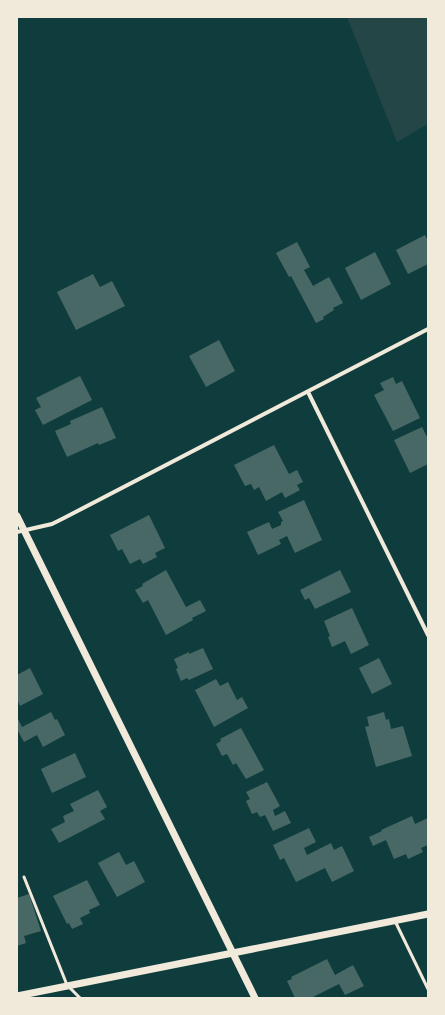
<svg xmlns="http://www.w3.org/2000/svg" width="445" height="1015" font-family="'Nunito Sans',sans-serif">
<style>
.green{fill:#244646}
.building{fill:#486865}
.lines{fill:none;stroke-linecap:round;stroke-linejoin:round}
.service{stroke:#f1e9da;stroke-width:3}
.minor{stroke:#f1e9da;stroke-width:4}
.tertiary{stroke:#f1e9da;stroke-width:7}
</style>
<rect width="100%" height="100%" fill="#0f3d3e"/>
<path class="green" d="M347,17H428V124L397,142Z"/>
<g class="building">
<path d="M425,235L428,241V264L408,274L396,250Z"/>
<path d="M297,242L310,267L304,270L313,286L329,277L343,303L333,308L334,310L323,317L324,319L316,323L291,276L289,277L276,253Z"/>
<path d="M375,252L391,284L361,300L345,268Z"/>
<path d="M93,274L100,287L112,281L125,306L76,330L57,292Z"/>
<path d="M219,340L235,371L206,387L189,356Z"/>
<path d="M80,376L92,400L43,425L35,410L41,407L36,398Z"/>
<path d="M393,377L396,384L402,381L420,418L393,431L374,395L384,390L380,383Z"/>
<path d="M102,407L116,438L99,445L98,443L67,457L55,431L71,424L70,421Z"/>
<path d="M422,427L428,439V464L410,473L394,440Z"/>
<path d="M274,445L289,474L297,470L303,482L297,485L300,490L285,498L282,492L266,501L259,487L254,490L251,484L245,486L234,465Z"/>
<path d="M304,500L322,540L295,553L287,536L279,540L281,544L258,555L247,532L269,522L272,529L281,525V522L283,521L278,512Z"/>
<path d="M149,515L165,548L155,553L157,557L143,564L140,559L130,564L122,549L118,551L110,535Z"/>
<path d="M166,570L186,607L200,600L206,611L192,618L193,620L166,635L148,600L143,603L135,590L143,586L142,584Z"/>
<path d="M340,570L351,592L315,609L309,598L305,600L300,590Z"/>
<path d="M352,608L369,645L351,654L345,641L332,647L328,637L330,636L324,621Z"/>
<path d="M203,648L213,669L189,680L187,678L181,681L176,669L178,668L174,659L189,652V654Z"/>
<path d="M379,658L392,684L372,694L359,668Z"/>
<path d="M30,668L43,694L20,706L17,699V675Z"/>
<path d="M216,679L220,686L228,682L237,700L242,697L248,708L214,727L195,690Z"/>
<path d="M51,712L55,720L57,719L65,735L43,747L37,735L24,742L18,731H17V717L22,727Z"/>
<path d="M384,712L386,720L389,719L391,729L403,726L412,756L376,767L365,727L369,726L367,717Z"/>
<path d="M241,728L264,770L246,779L236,763L233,765L227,754L222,756L216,744L221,741L220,739Z"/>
<path d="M75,753L86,777L52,793L41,769Z"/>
<path d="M267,782L280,806L273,810L275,816L285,811L291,823L273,831L265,815L260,817L257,812L252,814L246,801L250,799L246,792Z"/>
<path d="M98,790L107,807L100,811L105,819L59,843L51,829L65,822L63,816L74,811L70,804Z"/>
<path d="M412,816L415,824L428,818V845L421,848L423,852L408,859L406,854L394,859L386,840L373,846L369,837L382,831L381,830Z"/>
<path d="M309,828L316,842L304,848L307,855L331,843L334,850L342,846L354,871L332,882L325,868L296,882L284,858L280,860L273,845Z"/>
<path d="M119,852L126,865L134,861L145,882L117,897L98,863Z"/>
<path d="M87,880L100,905L89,910L90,913L80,918L83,924L72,929L69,923L67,924L53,896Z"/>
<path d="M29,894L41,931L24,936L26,943L17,946V898Z"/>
<path d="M327,959L335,975L353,965L364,986L345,995L339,984L311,998H295L287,981L292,979L291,977Z"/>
</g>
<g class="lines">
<g class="service">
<path d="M24,877L67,985L80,998"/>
<path d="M395,921L428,989"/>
</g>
<g class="minor">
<path d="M308,392L428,635"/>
<path d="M17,532L52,524L64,518L428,329"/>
</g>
<g class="tertiary">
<path d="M17,516L255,998"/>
<path d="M17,996L428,914"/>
</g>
</g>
<rect width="445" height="1015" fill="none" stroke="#f1e9da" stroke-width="36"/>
</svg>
